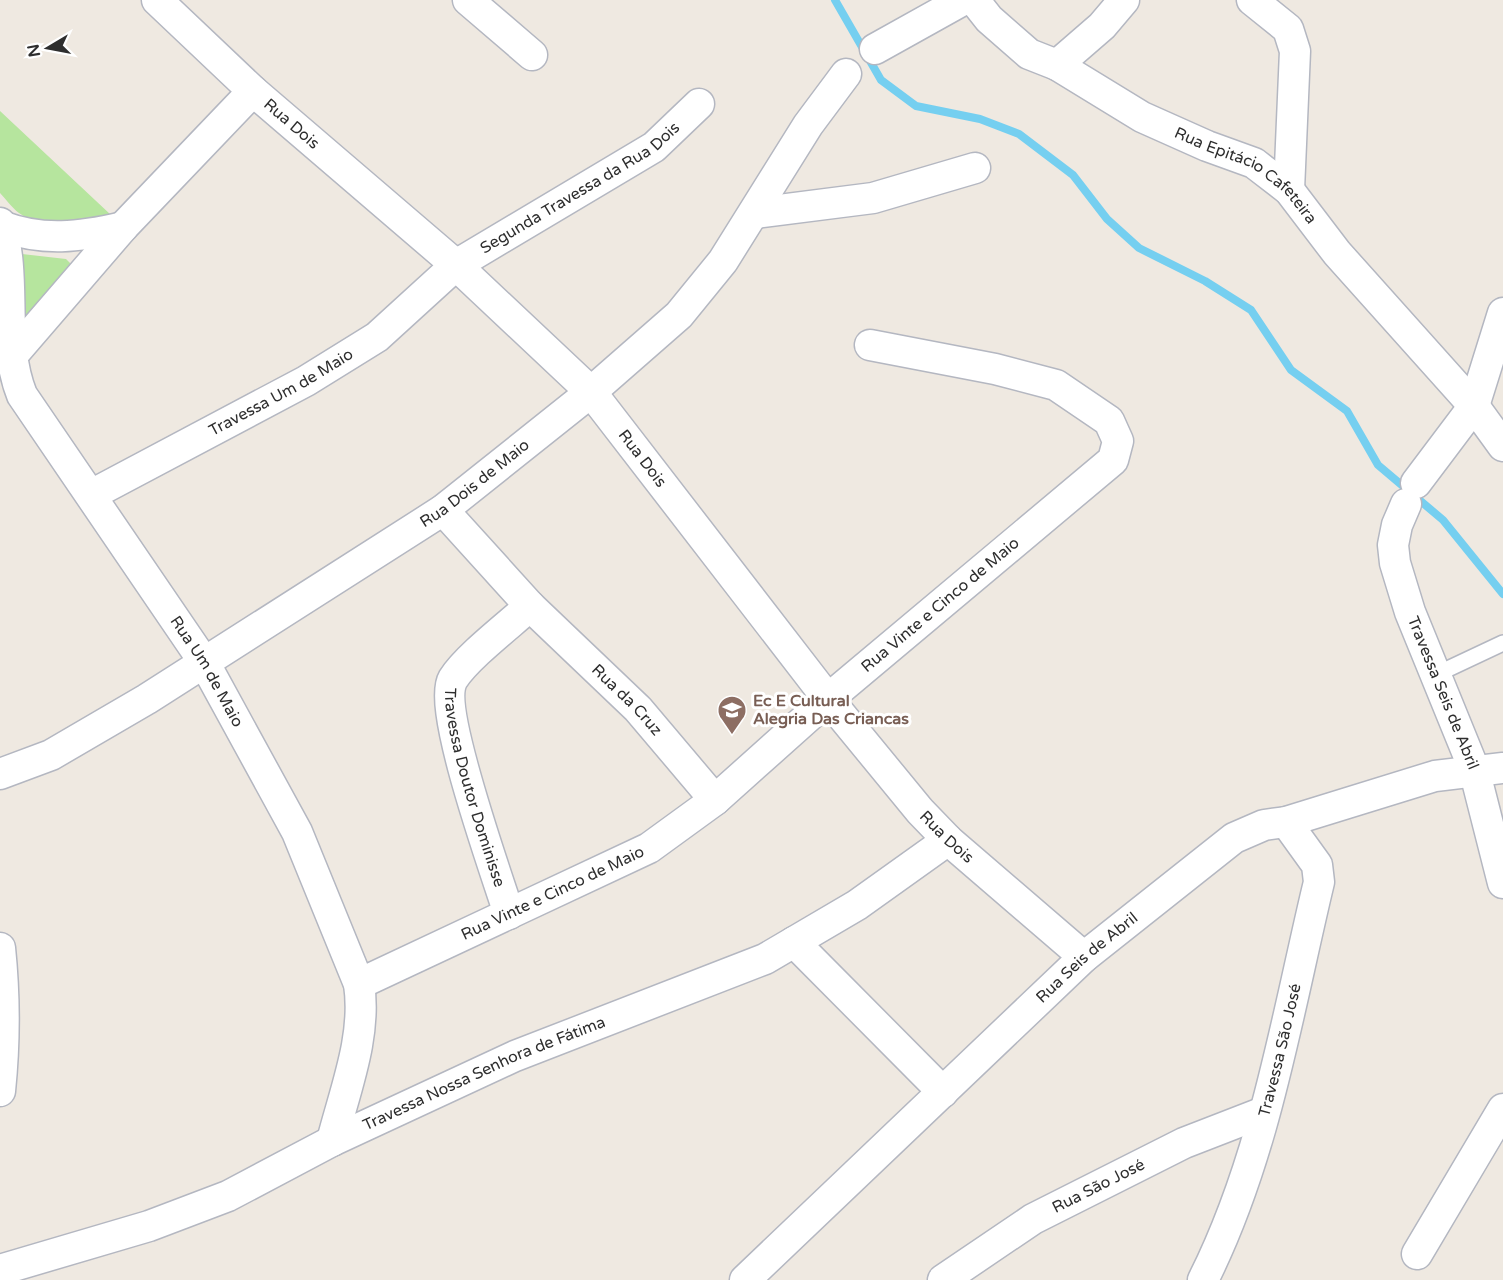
<svg xmlns="http://www.w3.org/2000/svg" width="1503" height="1280" font-family="'Varela Round',sans-serif">
<style>
.green{fill:#b6e59e}
.lines{fill:none;stroke-linecap:round;stroke-linejoin:round}
.stream{stroke:#75cff0;stroke-width:8}
.lane-casing{stroke:#b4b7c1;stroke-width:18}
.street-casing{stroke:#b4b7c1;stroke-width:33}
.lane{stroke:#fff;stroke-width:15}
.street{stroke:#fff;stroke-width:30}
.labels{text-anchor:middle;dominant-baseline:central;stroke-width:6;stroke-linejoin:round;paint-order:stroke}
.street-label{font-size:16px;fill:#2e2e2e;stroke:#fff}
.education-label{font-size:16px;font-weight:bold;fill:#785e54;stroke:#fff;text-anchor:start}
</style>
<rect width="100%" height="100%" fill="#efe9e1"/>
<g class="green">
<path d="M0,111L111,215C83,221 45,231 19,213C12,208 6,199 0,193Z"/>
<path d="M22,254L66,259L72,265L32,322H19L16,258Z"/>
</g>
<g class="lines">
<path class="stream" d="M835,0L881,80L916,106L980,119L1019,134L1073,175L1107,219L1139,248L1205,281L1251,310L1291,370L1347,411L1378,465L1443,520L1503,594"/>
<g class="lane-casing">
<path id="lane" d="M1435,675L1503,643"/>
</g>
<g class="street-casing">
<g id="street">
<path id="s1" d="M157,0L253,91L456,265L591,392L828,699L920,811L948,840L1084,957"/>
<path d="M468,0L532,55"/>
<path id="s2" d="M974,0L989,19L1029,54L1057,65L1142,117L1207,146L1254,163L1289,190L1337,253L1474,406L1503,446"/>
<path d="M1252,0L1288,29L1295,51L1289,190"/>
<path d="M875,49L963,0"/>
<path d="M1057,65L1102,26L1124,0"/>
<path d="M756,213L873,198L975,168"/>
<path id="s3" d="M0,223C18,279 0,340 22,395L204,662L297,832L359,984C367,1036 345,1090 332,1141"/>
<path d="M1,226C43,242 80,237 123,227"/>
<path d="M11,357L123,227L253,91"/>
<path d="M1416,483L1474,406L1503,313"/>
<path id="s4" d="M91,495L306,381L377,337L456,265L654,147L699,104"/>
<path id="s5" d="M1406,504L1397,525L1393,545L1395,563L1410,612L1474,769L1503,883"/>
<path id="s6" d="M443,510L530,606C509,625 467,657 453,679C436,708 497,875 509,914"/>
<path id="s7" d="M530,606L638,709L715,800"/>
<path id="s8" d="M0,774L51,755L147,699L443,510L591,392L679,315L723,261L808,125L846,74"/>
<path d="M794,942L943,1092"/>
<path d="M0,948C5,996 5,1042 0,1091"/>
<path id="s9" d="M359,984L649,848L715,800L828,699L1113,460L1118,441L1109,421L1056,385L995,369L870,345"/>
<path d="M1417,1254L1503,1109"/>
<path id="s10" d="M0,1270L149,1226L228,1196L332,1141L515,1056L765,959L857,905L948,840"/>
<path id="s11" d="M745,1280L1084,957L1234,838L1264,825L1286,822L1435,776L1503,768"/>
<path id="s12" d="M943,1280L1033,1219L1184,1143L1264,1112"/>
<path id="s13" d="M1203,1280C1265,1157 1287,1015 1319,882L1317,865L1286,822"/>
</g>
</g>
<use href="#lane" class="lane"/>
<use href="#street" class="street"/>
</g>
<defs>
<g id="school-pin" transform="scale(1.5)"><path d="M0 17L-7.5 6A9.5 9.5 0 1 1 7.5 6Z" fill="#8d6e63" stroke="#fff"/><path d="M0-5L7-2L0 1L-7-2ZM-4 1L0 2.5L4 1V4Q0 6-4 4Z" fill="#fff"/></g>
</defs>
<g fill-rule="evenodd">
<use href="#school-pin" x="732" y="710"/>
</g>
<g class="labels">
<g class="street-label">
<text stroke="none"><textPath href="#s1" startOffset="183">Rua Dois</textPath></text>
<text stroke="none"><textPath href="#s2" startOffset="328">Rua Epitácio Cafeteira</textPath></text>
<text stroke="none"><textPath href="#s4" startOffset="580">Segunda Travessa da Rua Dois</textPath></text>
<text stroke="none"><textPath href="#s4" startOffset="216">Travessa Um de Maio</textPath></text>
<text stroke="none"><textPath href="#s1" startOffset="669">Rua Dois</textPath></text>
<text stroke="none"><textPath href="#s8" startOffset="558">Rua Dois de Maio</textPath></text>
<text stroke="none"><textPath href="#s9" startOffset="700">Rua Vinte e Cinco de Maio</textPath></text>
<text stroke="none"><textPath href="#s3" startOffset="507">Rua Um de Maio</textPath></text>
<text stroke="none"><textPath href="#s5" startOffset="200">Travessa Seis de Abril</textPath></text>
<text stroke="none"><textPath href="#s7" startOffset="135">Rua da Cruz</textPath></text>
<text stroke="none"><textPath href="#s6" startOffset="348">Travessa Doutor Dominisse</textPath></text>
<text stroke="none"><textPath href="#s1" startOffset="1155">Rua Dois</textPath></text>
<text stroke="none"><textPath href="#s9" startOffset="214">Rua Vinte e Cinco de Maio</textPath></text>
<text stroke="none"><textPath href="#s11" startOffset="470">Rua Seis de Abril</textPath></text>
<text stroke="none"><textPath href="#s13" startOffset="243">Travessa São José</textPath></text>
<text stroke="none"><textPath href="#s10" startOffset="524">Travessa Nossa Senhora de Fátima</textPath></text>
<text stroke="none"><textPath href="#s12" startOffset="182">Rua São José</textPath></text>
</g>
<g class="education-label">
<text x="753" y="701">Ec E Cultural<tspan x="753" dy="18">Alegria Das Criancas</tspan></text>
</g>
</g>
<g transform="translate(48 48) rotate(260)" stroke="#ffffff" stroke-width="4.5" paint-order="stroke">
<path d="M0-4.5L10 22L0 15L-10 22Z" fill="#2e2e2e"/>
<text y="-9" font-size="16" font-weight="bold" text-anchor="middle" fill="#2e2e2e">N</text>
</g>
</svg>
